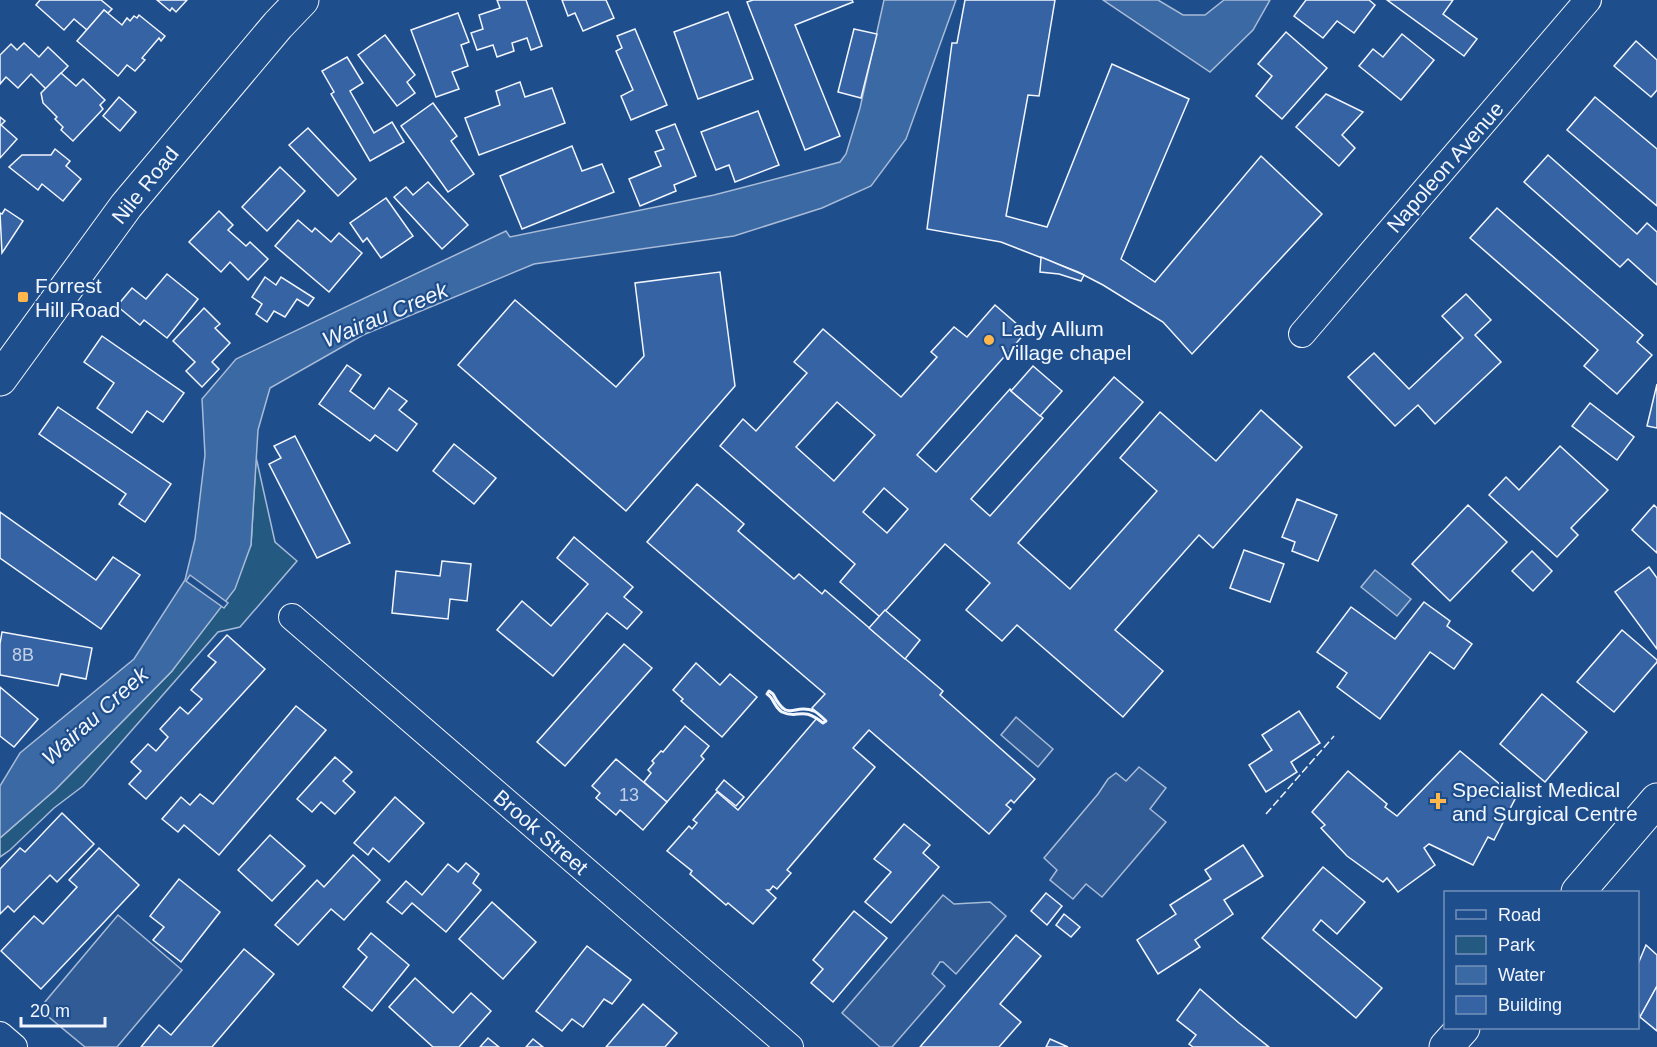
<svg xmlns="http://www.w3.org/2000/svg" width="1657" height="1047" font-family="Helvetica,sans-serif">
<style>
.green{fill:#245a82;stroke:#a8bbd7;stroke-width:1.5}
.parking{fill:#305b95;stroke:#a8bbd7;stroke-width:1.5}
.water{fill:#3b69a3;stroke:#a8bbd7;stroke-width:1.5}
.pier{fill:#1f4e8c;stroke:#a8bbd7;stroke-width:1.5}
.building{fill:#3563a3;stroke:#f2f6ff;stroke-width:1.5;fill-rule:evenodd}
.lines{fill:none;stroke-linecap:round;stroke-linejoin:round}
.street-casing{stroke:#f2f6ff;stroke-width:28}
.secondary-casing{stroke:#f2f6ff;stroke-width:35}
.street{stroke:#1f4e8c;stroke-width:26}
.secondary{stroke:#1f4e8c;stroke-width:33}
.fence{stroke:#f2f6ff;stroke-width:1.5;stroke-dasharray:8 3;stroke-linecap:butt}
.wall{stroke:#f2f6ff;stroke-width:3}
.poi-dot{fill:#ffb74d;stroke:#1f4e8c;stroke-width:2}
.labels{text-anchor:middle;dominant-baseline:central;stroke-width:4.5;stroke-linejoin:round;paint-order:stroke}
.number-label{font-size:18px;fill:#c3d1e8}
.street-label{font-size:21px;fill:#f2f6ff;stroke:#1f4e8c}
.poi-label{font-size:21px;fill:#f2f6ff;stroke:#1f4e8c;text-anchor:start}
.water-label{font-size:22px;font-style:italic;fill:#f2f6ff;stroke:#1f4e8c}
</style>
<rect width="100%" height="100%" fill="#1f4e8c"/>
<path class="green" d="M256,457L275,542L297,561L240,627L218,632L83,786L54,808L10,850L0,857V838L55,790L172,671L251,545Z"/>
<g class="parking">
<path d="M1016,717L1053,749L1038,767L1001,735Z"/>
<path d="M1139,767L1166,788L1150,809L1166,822L1102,897L1086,884L1073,899L1050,880L1057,870L1044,858L1098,794L1108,779L1116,773L1126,781Z"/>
<path d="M943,895L954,904L990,902L1006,916L956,974L943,962H940L932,974L945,986L892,1047H880L842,1013Z"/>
<path d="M118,915L182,970L117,1047H85L39,1009Z"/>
</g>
<g class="water">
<path d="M884,0H956L906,139L871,186L822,208L734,236L534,264L363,335L270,388L258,430L251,545L235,589L172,671L55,790L0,838V786L20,753L134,659L185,580L195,539L205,455L202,399L236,359L506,231L510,237L714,195L840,162L846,154L860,108Z"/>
<path d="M1103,0H1158L1183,15H1205L1224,0H1270L1253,30L1210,72Z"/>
<path d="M1375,570L1411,599L1397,616L1361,587Z"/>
</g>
<path class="pier" d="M190,575L228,603L224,608L186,581Z"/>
<g class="building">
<path d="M40,0H101L112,9L108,13L104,10L87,30L74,19L64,30L36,5Z"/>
<path d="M157,0H187L176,12L172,8L170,11Z"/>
<path d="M497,0H526L542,46L531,50L527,38L512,43L514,51L497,57L493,45L477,50L471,33L483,29L479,15L500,8Z"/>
<path d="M562,0H606L614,18L583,31L575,13L568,16Z"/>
<path d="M753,0H852L853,2L795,25L840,136L805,150L747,2Z"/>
<path d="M965,0H1055L1039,96L1028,95L1006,216L1047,227L1112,64L1189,99L1121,259L1155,282L1261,156L1322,214L1192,354L1163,322L1103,285L1078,272L1001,242L927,229L952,43H957Z"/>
<path d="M1306,0H1369L1375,5L1354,33L1337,21L1323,38L1294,16Z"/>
<path d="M1387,0H1453L1443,14L1477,39L1464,56Z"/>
<path d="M104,10L122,25L127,18L130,21L134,16L137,18L139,15L165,36L161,41L159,38L142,58L145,60L135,71L127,65L118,76L77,41Z"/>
<path d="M728,12L753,79L698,99L674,32Z"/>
<path d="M458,13L469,42L461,45L468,66L452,72L459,89L436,97L411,30Z"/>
<path d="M635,29L667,105L631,120L621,96L633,90L616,51L622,48L617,36Z"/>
<path d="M854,29L877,34L861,98L838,92Z"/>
<path d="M1286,32L1327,68L1282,119L1256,96L1272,76L1258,64Z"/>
<path d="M1402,34L1434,60L1401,100L1359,66L1373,49L1383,57Z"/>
<path d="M385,35L415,75L407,82L415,93L397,106L358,55Z"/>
<path d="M1636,41L1657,60V90L1651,97L1614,66Z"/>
<path d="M24,43L39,57L48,47L68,66L46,89L31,74L18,88L6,77L0,84V55L11,44L17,50Z"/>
<path d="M347,57L363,83L350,91L374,133L392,122L404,142L370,161L331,94L334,92L322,71Z"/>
<path d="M61,73L76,86L83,79L105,100L100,105L103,109L73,141L61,130L63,127L55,119L57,117L43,103L41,93Z"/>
<path d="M520,82L525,97L552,88L565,123L479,155L465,118L500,105L496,91Z"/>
<path d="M1326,94L1363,112L1342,135L1355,148L1339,166L1296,127Z"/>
<path d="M119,97L136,112L120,131L103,116Z"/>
<path d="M1595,97L1657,149V206L1567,130Z"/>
<path d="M433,103L457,136L451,141L474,174L448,192L401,126Z"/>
<path d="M758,111L779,165L735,182L729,165L716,170L701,132Z"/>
<path d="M0,117L5,121L1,125L17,139L0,158Z"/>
<path d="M675,124L696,176L674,185L676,191L640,206L629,179L661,166L655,152L664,149L656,131Z"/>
<path d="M308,128L356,179L338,196L289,145Z"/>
<path d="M572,146L582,171L602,164L614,192L522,229L500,176Z"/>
<path d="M55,149L70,161L66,166L81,179L63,201L42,184L38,190L9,167L22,155H51Z"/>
<path d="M1548,155L1637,234L1647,223L1657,232V285L1628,259L1620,267L1524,182Z"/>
<path d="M280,167L305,191L267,231L242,207Z"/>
<path d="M428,182L468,225L442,249L394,197L406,187L413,195Z"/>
<path d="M386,198L413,236L381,258L367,238L363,242L350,223Z"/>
<path d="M1497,208L1643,335L1637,342L1652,355L1617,394L1584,366L1598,350L1470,238Z"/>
<path d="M5,209L23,221L2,253L0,213L2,214Z"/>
<path d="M219,211L233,225L228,230L246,246L250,242L268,259L248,280L230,262L221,272L189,242Z"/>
<path d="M298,220L312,232L315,228L331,242L339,233L362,253L329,292L275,246Z"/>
<path d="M1041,257L1084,275L1081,281L1059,274L1040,272Z"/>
<path d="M720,272L735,386L626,511L458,365L515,300L616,387L644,356L635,283Z"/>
<path d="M167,274L198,299L167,338L144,320L140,325L117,306L132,288L146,299Z"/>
<path d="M265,277L276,285L281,277L314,298L308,306L297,299L285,317L274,311L267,322L256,314L262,304L252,297Z"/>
<path d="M1466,294L1491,320L1475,335L1501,362L1435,424L1418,405L1395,426L1348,377L1374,353L1409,389L1463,338L1442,316Z"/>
<path d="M995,305L1026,332L917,455L936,472L1010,389L1011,391L1043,418L971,499L990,516L1114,377L1143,402L1018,543L1070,589L1157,491L1120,458L1160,412L1216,461L1261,410L1302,447L1213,548L1199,535L1115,630L1163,671L1123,717L1017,625L1002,641L966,610L990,583L945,544L880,617L840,582L855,564L720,446L743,419L756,431L807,373L794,362L823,329L901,397L937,357L931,352L954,327L967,337ZM837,402L875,435L834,481L796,447ZM884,488L908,509L887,533L863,512Z"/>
<path d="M204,308L220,324L215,328L230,343L212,362L219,369L202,387L186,371L195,362L173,341Z"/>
<path d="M102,336L184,393L163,422L147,411L132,433L97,408L114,383L84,362Z"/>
<path d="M347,365L361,375L350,391L374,409L389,388L407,401L399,410L417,424L397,451L375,435L370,441L319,404Z"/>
<path d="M1033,366L1062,391L1040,416L1011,391Z"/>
<path d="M1657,384V428L1647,426Z"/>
<path d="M1590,403L1634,437L1617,460L1572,426Z"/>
<path d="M58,407L171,484L145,522L119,504L126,494L39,434Z"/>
<path d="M295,436L350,543L317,558L269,464L281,458L274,446Z"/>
<path d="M454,444L496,478L474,504L433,471Z"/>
<path d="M1560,446L1608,490L1571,528L1578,535L1557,557L1489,495L1506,477L1519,490Z"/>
<path d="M697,484L744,524L738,531L794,579L799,574L822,594L825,590L943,691L940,695L1035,779L1014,803L1011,800L1006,805L1011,809L989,834L869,730L853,748L875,767L787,870L791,873L777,889L773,886L770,890H767L776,898L753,924L728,903L726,905L690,874L692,871L667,851L689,826L692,829L697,823L693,820L717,792L738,810L817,718L823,723L826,721L812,708L825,694L647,542Z"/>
<path d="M1297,499L1337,515L1318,561L1292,551L1295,542L1282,537Z"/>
<path d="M1468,505L1507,542L1450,601L1412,564Z"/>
<path d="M1654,505L1657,508V553L1632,530Z"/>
<path d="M0,512L96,580L113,557L140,575L101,629L0,558Z"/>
<path d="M574,537L633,587L624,597L642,612L627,629L607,613L553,676L497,630L522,601L551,626L588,584L557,558Z"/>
<path d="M1244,550L1284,564L1270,602L1230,588Z"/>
<path d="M1532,551L1552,571L1533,591L1512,571Z"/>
<path d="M442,561L471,564L467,601L450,599L448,619L392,613L396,571L440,576Z"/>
<path d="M1649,567L1657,578V649L1615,592Z"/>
<path d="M1424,602L1450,621L1447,626L1472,644L1454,669L1430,652L1380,719L1337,687L1347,673L1317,652L1351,607L1395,639Z"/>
<path d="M885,610L920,640L905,659L869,628Z"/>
<path d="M1622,630L1657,660V662L1614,712L1577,682Z"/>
<path d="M2,632L92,648L86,679L61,674L58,686L0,675V644Z"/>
<path d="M227,635L265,669L146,799L129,784L141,771L131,762L148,744L156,751L168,737L160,729L180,707L188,714L202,699L191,690L216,662L208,656Z"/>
<path d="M624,644L652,668L565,766L537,742Z"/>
<path d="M696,663L720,685L730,674L757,697L722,737L681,701L683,699L673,690Z"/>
<path d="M0,687L38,719L14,747L0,736Z"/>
<path d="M1542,694L1587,732L1545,782L1500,744Z"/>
<path d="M296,706L326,730L219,855L184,825L178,832L162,819L181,797L190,805L200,794L213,804Z"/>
<path d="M1299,711L1320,743L1291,762L1297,772L1266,792L1249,765L1272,750L1262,735Z"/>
<path d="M685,726L709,746L701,756L704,759L667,802L644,782L651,773L648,770L654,763L652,761L661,751L663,752Z"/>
<path d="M1460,751L1508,791L1504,794L1515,799L1494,840L1488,837L1473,865L1429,844L1424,848L1435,865L1398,892L1387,878L1383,882L1347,856L1321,828L1325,825L1312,812L1348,771L1387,804L1385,807L1397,816Z"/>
<path d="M335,757L352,772L343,781L355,792L335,814L321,802L312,812L297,799Z"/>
<path d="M616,759L667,802L643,830L620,810L616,815L596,798L600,793L592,786Z"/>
<path d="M724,780L744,797L736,806L716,790Z"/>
<path d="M395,797L424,823L389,862L373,848L368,855L354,843Z"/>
<path d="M62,813L94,844L57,882L50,875L14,912L8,906L0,914V869L20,848L25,852Z"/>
<path d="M904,824L930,845L923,853L939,867L891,923L865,902L891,872L874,859Z"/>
<path d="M270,835L305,866L272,901L238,870Z"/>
<path d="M1243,845L1263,876L1224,900L1233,914L1195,940L1200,947L1158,974L1137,940L1176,914L1170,905L1211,879L1205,870Z"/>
<path d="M99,848L139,885L41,989L1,951L34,916L43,924L77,887L69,880Z"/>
<path d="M353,855L380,880L344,920L331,909L298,945L275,925L317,880L324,887Z"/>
<path d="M466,863L479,874L473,883L481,890L446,932L412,903L402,914L387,902L406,881L422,895L448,864L458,872Z"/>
<path d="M1323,867L1365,902L1337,934L1321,920L1313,930L1382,988L1356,1018L1262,938Z"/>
<path d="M179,879L220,912L181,962L153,940L164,927L150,916Z"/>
<path d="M1046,893L1062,906L1047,925L1031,911Z"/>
<path d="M492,902L536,942L503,979L459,939Z"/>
<path d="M854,911L887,938L833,1002L811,983L823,969L813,960Z"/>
<path d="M1064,914L1080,927L1071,937L1056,925Z"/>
<path d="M371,933L409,965L372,1011L343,987L367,957L358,949Z"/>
<path d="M1016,935L1041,956L1000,1004L1021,1022L999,1047H920Z"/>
<path d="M1646,945L1657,955V986L1640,1017L1638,1010V964Z"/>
<path d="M587,946L631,980L612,1004L604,999L583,1027L572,1019L562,1031L536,1011Z"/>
<path d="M244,949L274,974L212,1047H141L159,1025L171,1035Z"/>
<path d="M415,978L453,1013L471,993L491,1011L459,1047H433L389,1007Z"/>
<path d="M1657,986V1031L1640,1017Z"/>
<path d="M1200,989L1239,1023L1269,1047H1193L1189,1044L1196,1035L1177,1020Z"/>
<path d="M643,1004L677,1033L665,1047H606Z"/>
<path d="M488,1038L499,1047H480Z"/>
<path d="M533,1039L543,1047H526Z"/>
<path d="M1050,1039L1068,1047H1046Z"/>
</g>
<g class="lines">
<g class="street-casing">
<g id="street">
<path d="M1302,334L1588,0"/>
<path d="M292,617L790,1047"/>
<path d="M0,1035L14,1047"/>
</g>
</g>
<g class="secondary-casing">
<g id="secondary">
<path d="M0,379L126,206L278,25L302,0"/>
<path d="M1578,892L1657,800"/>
<path d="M1446,1047L1463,1028"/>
</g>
</g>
<use href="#street" class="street"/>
<use href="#secondary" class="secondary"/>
<path class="fence" d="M1266,814L1334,736"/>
<path class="wall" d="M769,691L773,694C789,725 793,702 814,711C818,713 823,718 826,721L823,723C801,705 799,720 782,712C774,707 774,698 767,694Z"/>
</g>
<g class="poi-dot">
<rect x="17" y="291" width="12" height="12" rx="3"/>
<circle cx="989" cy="340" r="6"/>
<path d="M1435 792h6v6h6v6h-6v6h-6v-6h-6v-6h6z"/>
</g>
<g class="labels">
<g class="number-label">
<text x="23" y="655">8B</text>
<text x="629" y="795">13</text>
</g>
<g class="street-label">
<text transform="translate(1445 167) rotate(-49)">Napoleon Avenue</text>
<text transform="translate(145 185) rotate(-51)">Nile Road</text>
<text transform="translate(541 832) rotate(41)">Brook Street</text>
</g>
<g class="poi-label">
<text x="35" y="285">Forrest<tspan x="35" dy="24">Hill Road</tspan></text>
<text x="1001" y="328">Lady Allum<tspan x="1001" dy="24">Village chapel</tspan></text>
<text x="1452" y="789">Specialist Medical<tspan x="1452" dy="24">and Surgical Centre</tspan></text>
</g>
<g class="water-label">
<text transform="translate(385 315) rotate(-23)">Wairau Creek</text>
<text transform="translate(95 716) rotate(-42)">Wairau Creek</text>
</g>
</g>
<rect x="1444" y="891" width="195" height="138" fill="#1f4e8c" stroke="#7391ba" stroke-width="1.5"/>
<rect x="1456" y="910" width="30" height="9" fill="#1f4e8c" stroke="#7391ba" stroke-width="1.5"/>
<text x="1498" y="921" font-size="18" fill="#f2f6ff">Road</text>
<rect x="1456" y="936" width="30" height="18" fill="#245a82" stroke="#7391ba" stroke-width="1.5"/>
<text x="1498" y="951" font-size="18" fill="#f2f6ff">Park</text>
<rect x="1456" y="966" width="30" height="18" fill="#3b69a3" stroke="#7391ba" stroke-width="1.5"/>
<text x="1498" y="981" font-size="18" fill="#f2f6ff">Water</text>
<rect x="1456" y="996" width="30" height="18" fill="#3563a3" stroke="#7391ba" stroke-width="1.5"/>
<text x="1498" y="1011" font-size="18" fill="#f2f6ff">Building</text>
<path d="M21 1017v9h84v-9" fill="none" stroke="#f2f6ff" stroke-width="3"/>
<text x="30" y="1017" font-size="18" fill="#f2f6ff" stroke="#1f4e8c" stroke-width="4.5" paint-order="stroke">20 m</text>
</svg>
